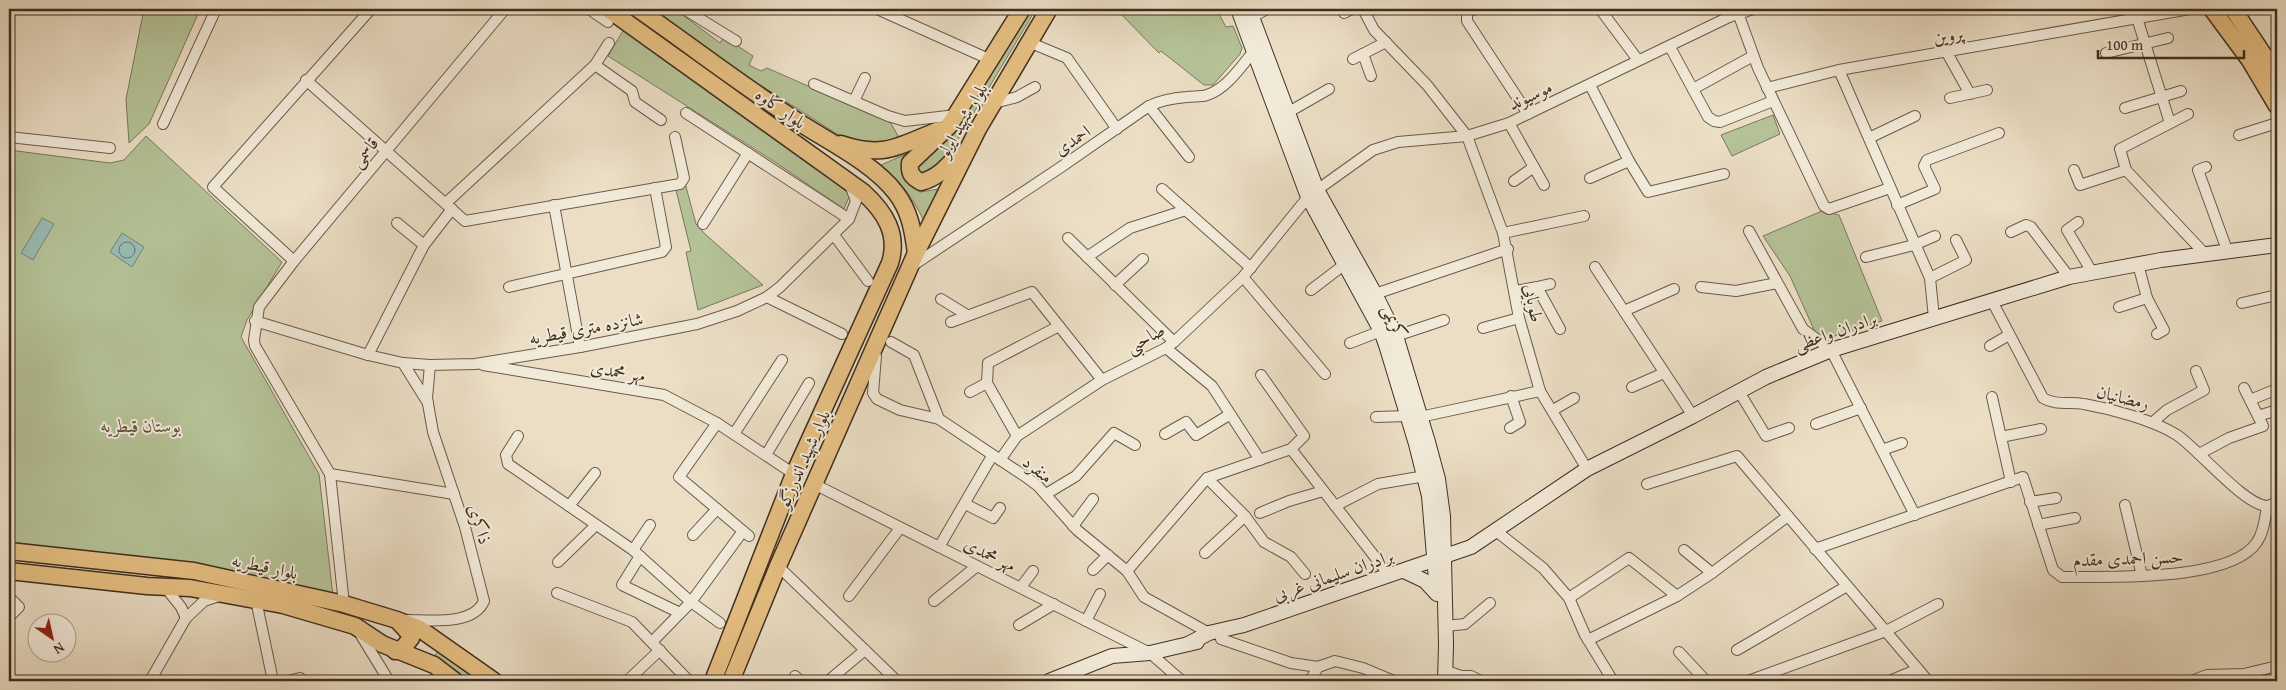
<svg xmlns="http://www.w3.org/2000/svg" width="2286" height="690" font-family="'Gentium Book Plus',Amiri,serif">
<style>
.green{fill:#b5c297;stroke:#7a785c}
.water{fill:#98bcb4;stroke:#758379}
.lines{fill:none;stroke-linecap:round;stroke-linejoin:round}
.shore{stroke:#6c756a;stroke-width:1}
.street-casing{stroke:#6b5a4a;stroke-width:12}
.secondary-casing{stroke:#402e21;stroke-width:16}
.primary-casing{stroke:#402e21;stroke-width:19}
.street{stroke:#f2ead9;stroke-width:10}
.secondary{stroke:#f2ead9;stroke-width:14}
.primary{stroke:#e6bf82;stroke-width:16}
.labels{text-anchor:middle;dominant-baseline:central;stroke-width:4;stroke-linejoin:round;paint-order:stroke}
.street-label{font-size:18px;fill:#402e21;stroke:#f2ead9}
.park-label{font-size:18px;font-style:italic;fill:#574c39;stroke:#f2ead9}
</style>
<rect width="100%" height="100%" fill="#ebdec5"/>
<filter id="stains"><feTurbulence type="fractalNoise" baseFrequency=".004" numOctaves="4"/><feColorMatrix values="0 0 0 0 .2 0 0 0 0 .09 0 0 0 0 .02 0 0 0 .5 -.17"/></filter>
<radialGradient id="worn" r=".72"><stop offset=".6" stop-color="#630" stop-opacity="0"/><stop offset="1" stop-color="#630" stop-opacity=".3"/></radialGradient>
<g class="green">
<path d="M144,9H186L198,14L149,124L129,143L126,99Z"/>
<path d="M649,9H675L720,43L724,37L753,56L749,65L761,71L767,68L890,122L900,139L883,142L862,141L837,134L743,74Z"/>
<path d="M1029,9H1036L939,171L921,178L917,168L919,163L954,130L980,92Z"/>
<path d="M1116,9H1221L1223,12L1219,14L1226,27L1233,26L1242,48L1240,54L1213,85H1204L1161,51L1159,53Z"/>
<path d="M624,29L845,184L849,197L844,209L775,162L608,56Z"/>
<path d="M1773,115L1780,134L1732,156L1721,135Z"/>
<path d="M146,136L282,262L247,320L241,337L319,474L333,596C228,564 118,555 9,542V150L110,163L124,160Z"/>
<path d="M920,148L907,181L920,192L939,189L924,221C913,198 901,182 881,165Z"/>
<path d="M685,183L696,224L706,235L763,285L698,310L686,252L691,251L675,186Z"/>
<path d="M1822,211L1839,215L1882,321L1819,341L1790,276L1763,236Z"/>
<path d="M439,650L480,681H470L435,655Z"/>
</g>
<g class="water">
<path d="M42,218L54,224L33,260L21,253Z"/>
<path d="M122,233L144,247L132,267L110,252Z"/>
</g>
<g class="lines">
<circle class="shore" cx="127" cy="250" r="8"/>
<g class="street-casing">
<g id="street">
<path d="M589,9L608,22"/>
<path d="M684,9L736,41"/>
<path d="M877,9L991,60"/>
<path d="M1363,9L1374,30L1427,85L1467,136L1503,233L1519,318L1540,391L1587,469"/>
<path d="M1474,9L1467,13V21L1528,114"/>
<path d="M1600,9L1638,60"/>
<path d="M1722,9L1729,17"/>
<path d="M1344,13L1352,9"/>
<path d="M1738,13L1758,68L1824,206L1829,209L1890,188"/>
<path d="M1252,17L1267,9"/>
<path d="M2137,18L2170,123"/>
<path d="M1031,43L1067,58L1117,129"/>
<path d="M1670,47L1708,117L1714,121L1720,122L1773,101"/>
<path d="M1946,51L1970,94"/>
<path d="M2106,53L2168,38"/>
<path d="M1363,54L1371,76"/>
<path d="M1353,59L1386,42"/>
<path d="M595,65L632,91L635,102L661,120"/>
<path d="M1839,70L1930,278L1934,318"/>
<path d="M306,80L465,221L680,184L684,178L675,137"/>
<path d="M814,84L888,116L905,121L956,115"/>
<path d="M1590,85L1629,161L1648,192L1724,174"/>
<path d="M1767,88L1839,70L2190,9"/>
<path d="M1693,89L1753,56"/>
<path d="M1950,98L1987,90"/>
<path d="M854,101L865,78"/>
<path d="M994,103L1017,97L1035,87"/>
<path d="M1149,106L1189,157"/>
<path d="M2125,108L2181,91"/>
<path d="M686,113L849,219"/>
<path d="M1287,113L1329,89"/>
<path d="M2188,114L2120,149L2126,170L2205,254"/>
<path d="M1509,123L1544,185"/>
<path d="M163,124L216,9"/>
<path d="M2239,135L2277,123"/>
<path d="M9,137L110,148"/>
<path d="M1869,138L1915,116"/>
<path d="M2206,167L2198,170L2227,250"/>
<path d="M2074,170L2080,185L2126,170"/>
<path d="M1590,178L1629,161"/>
<path d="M1514,181L1534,167"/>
<path d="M1162,189L1251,268"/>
<path d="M1317,190L1373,150L1398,142L1467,136L1509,123L1729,17L1753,9"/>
<path d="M446,203L595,65L609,43"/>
<path d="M554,205L580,347"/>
<path d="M1897,205L1935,189L1924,166L1927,160L1999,133"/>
<path d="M2078,222L2067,230L2092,272"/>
<path d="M397,223L424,245"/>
<path d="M703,224L748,153"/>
<path d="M1749,231L1803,329L1831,350L1915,515"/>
<path d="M2011,232L2026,225L2031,227L2069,277"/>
<path d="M1503,233L1584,216"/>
<path d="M834,235L868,281"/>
<path d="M1068,238L1174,342"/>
<path d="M1087,257L1130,228L1186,210"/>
<path d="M1866,257L1914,245L1935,236"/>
<path d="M294,261L213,187L371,9"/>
<path d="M2138,264L2147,298L2164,330L2157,334"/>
<path d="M912,266L1064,165L1149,106C1161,100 1174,98 1187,97C1193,96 1201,97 1207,95C1226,89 1241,67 1253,52"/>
<path d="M1595,267L1693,416"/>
<path d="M1243,277L1325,374"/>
<path d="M1930,278L1966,260L1956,240"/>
<path d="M1115,285L1143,259"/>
<path d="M509,287L662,252L666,247L655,188"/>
<path d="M1537,287L1550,284"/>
<path d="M1701,287L1736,291L1777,283"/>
<path d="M1311,290L1345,264"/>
<path d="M1515,291L1537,287L1560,329"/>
<path d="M1375,294L1508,249"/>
<path d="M767,297L842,334"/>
<path d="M941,299L967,315"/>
<path d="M1992,301L2043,398C2056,406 2070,401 2084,404C2112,409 2153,420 2177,435C2198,449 2244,505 2267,506C2270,506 2274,503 2277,502"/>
<path d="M2242,303L2277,295"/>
<path d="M2119,307L2147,298"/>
<path d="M1624,311L1674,289"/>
<path d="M255,321L368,355L403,363L430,365L475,364L580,347L697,324L737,311L767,297L780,287L849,219L856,201L850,185"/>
<path d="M951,322L1032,292L1102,380"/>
<path d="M1483,328L1519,318"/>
<path d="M1396,336L1444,320"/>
<path d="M891,342L914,355L939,419"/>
<path d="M1350,343L1381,331"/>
<path d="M1990,346L2009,335"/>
<path d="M1166,348L1212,386L1260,460"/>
<path d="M368,355L424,245L452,209"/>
<path d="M876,356L873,393L877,399L900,410L939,419L1026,477L1038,486L1077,530L1127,571L1144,597L1209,633"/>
<path d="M403,363L428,403"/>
<path d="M483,365L664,395L717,423L794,474"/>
<path d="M1632,387L1664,373"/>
<path d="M1738,390L1766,436L1789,428"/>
<path d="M970,392L987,383"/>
<path d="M1992,397L2011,482"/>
<path d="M2250,400L2277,389"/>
<path d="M1553,410L1574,398"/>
<path d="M2258,416L2277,410"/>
<path d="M1376,417L1408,416"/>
<path d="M1420,417L1540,391"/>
<path d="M2153,422L2167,410L2204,390L2196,371"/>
<path d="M717,423L679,477L749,536"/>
<path d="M1816,424L1861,408"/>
<path d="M1510,428L1520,422L1511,396"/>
<path d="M734,434L782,360"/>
<path d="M1165,434L1186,422L1196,435L1229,415"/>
<path d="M518,436L506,455L508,464L633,550L691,602L720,623"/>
<path d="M1017,436L987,383L988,363L1059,326"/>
<path d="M2001,437L2041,429"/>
<path d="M1291,449L1389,575"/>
<path d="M1882,450L1902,443"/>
<path d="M2199,454L2229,438L2263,426L2244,388"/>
<path d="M766,455L809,383"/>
<path d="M1000,460L1017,436L1102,380L1166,348L1174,342L1243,277L1308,197"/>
<path d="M330,474L454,494"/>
<path d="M1207,478L1245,516L1264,542L1291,557L1305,574"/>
<path d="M814,484L1150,653L1182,681"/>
<path d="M1647,484L1737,456L1928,681"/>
<path d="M1046,494L1076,476L1114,433L1135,445"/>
<path d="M2030,502L2056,498"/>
<path d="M965,504L993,518L1000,508"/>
<path d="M2125,505L2142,576"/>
<path d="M569,506L595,473"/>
<path d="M1335,506L1378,484L1425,476"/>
<path d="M1260,513L1289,501L1323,491"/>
<path d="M2038,525L2075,518"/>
<path d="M1073,526L1093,499"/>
<path d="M1496,531L1543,568L1569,598L1585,635L1613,681"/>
<path d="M693,535L717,509"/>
<path d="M939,547L992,456"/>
<path d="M1815,549L2023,477L2053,570L2062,577C2106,576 2230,583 2257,542C2264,532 2265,518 2267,506"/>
<path d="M633,550L650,525"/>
<path d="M1684,550L1712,573"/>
<path d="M1205,553L1245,516"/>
<path d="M640,556L622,585L680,613"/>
<path d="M558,562L596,525"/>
<path d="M778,566L897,681"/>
<path d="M1093,570L1108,555"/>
<path d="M1127,571L1207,478L1291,449L1304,436L1261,375"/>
<path d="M165,587L181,607L186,618"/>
<path d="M1021,587L1033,571"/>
<path d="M557,593L632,622L689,681"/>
<path d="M849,596L900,528"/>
<path d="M9,597L19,607L9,617"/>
<path d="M1569,598L1629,558L1677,596"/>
<path d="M256,600L273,681"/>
<path d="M934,601L977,566"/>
<path d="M344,604L330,474L255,346L254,340L259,307L294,261L505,9"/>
<path d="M407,620C430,620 473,626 484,601L465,527L433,432L427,398L430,365"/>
<path d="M1086,621L1100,594"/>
<path d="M1019,625L1054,604"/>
<path d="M1446,626L1465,624L1490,603"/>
<path d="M359,632L389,681"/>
<path d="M1221,639L1291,663L1318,667L1335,661L1363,668L1394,681"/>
<path d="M1588,640L1677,596L1712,573L1788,516"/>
<path d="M652,642L691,602L743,531"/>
<path d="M1737,650L1847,586"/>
<path d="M1679,652L1706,681"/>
<path d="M1444,670L1461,676H1471L1481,681"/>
<path d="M795,676L801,681"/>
<path d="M150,681L186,618L204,601L219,596"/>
<path d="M288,681L300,678"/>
<path d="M627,681L660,650"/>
<path d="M828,681L865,650"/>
<path d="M1310,681L1318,667"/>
<path d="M1748,681L1886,631L1938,604"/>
<path d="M1889,681L1918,669"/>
<path d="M2191,681L2207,675L2244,674L2277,666"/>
</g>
</g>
<g class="secondary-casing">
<g id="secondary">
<path d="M1238,9L1308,197L1381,331L1386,345L1416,444L1429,496L1437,592"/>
<path d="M1249,9L1317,190L1375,294L1396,336L1428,442L1438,479L1443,516L1446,645L1445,681"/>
<path d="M1404,571L1425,581L1437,594"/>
<path d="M1188,644L1209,633L1244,625L1471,547L1587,469L1693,416L1766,377L1831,350L2069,277L2161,260L2277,245"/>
<path d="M1049,681L1112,656L1150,653L1197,642"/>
</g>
</g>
<g class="primary-casing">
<g id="primary">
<path d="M608,9L863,192C885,212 899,234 890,263L794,474L713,681"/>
<path d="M638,9C691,46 743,86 797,121C829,142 873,163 896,193C910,211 913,231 916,253"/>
<path d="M2212,9L2249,59L2277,106"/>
<path d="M2233,9L2277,75"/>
<path d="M841,144C885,159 900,145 939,130"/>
<path d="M957,156C946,168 937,178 921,182C912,177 909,174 910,163L949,126L1022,9"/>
<path d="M9,551L194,571L344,604L397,620L420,629L494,681"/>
<path d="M9,571L147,586L190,588L283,605L355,626L382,644L434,665L455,681"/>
<path d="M395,651L403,648L411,638L409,633L398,621"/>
<path d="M731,681L778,566L916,253L978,129L1049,9"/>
</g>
</g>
<use href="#street" class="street"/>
<use href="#secondary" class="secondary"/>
<use href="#primary" class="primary"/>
</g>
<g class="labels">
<g class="street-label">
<text transform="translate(1948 35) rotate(-10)">پروین</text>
<text transform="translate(1530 95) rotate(-25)">موسیوند</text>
<text transform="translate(781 108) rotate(35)">بلوار کاوه</text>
<text transform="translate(962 120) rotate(-60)">بلوار شهید ایرلو</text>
<text transform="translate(1072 140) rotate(-34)">احمدی</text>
<text transform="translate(364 152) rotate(-50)">قاسمی</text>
<text transform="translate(1534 303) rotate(79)">طوبایی</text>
<text transform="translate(1395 321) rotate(66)">کریمی</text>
<text transform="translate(586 328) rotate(-10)">شانزده متری قیطریه</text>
<text transform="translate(1835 331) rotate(-19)">برادران واعظی</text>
<text transform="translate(1145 338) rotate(-30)">صاحبی</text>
<text transform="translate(618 371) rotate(9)">مهر محمدی</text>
<text transform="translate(2123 397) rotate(14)">رمضانیان</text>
<text transform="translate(803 459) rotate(-66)">بلوار شهید اندرزگو</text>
<text transform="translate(1038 469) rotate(38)">منفرد</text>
<text transform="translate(480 524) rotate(73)">ذاکری</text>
<text transform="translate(990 554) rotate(26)">مهر محمدی</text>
<text transform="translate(2128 558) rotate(-2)">حسن احمدی مقدم</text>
<text transform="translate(265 566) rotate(12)">بلوار قیطریه</text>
<text transform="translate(1333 575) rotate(-19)">برادران سلیمانی غربی</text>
</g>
<g class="park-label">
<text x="141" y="425">بوستان قیطریه</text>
</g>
</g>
<rect width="2286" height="690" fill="none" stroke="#ebdec5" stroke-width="30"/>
<rect x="10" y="10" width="2266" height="670" fill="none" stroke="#402e21" stroke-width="2.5"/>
<rect x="15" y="15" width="2256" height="660" fill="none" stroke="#402e21"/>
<g transform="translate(52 638) rotate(146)"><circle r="24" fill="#f2ead9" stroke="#ab9f8f"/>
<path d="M0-4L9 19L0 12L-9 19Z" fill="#8f2418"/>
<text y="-8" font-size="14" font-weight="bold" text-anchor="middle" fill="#402e21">N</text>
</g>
<path d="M2098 50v8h146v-8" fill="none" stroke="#402e21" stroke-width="2.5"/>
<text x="2106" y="50" font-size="15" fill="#402e21" stroke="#f2ead9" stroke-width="4" paint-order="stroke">100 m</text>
<rect width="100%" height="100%" filter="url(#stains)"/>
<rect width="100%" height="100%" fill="url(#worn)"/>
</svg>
